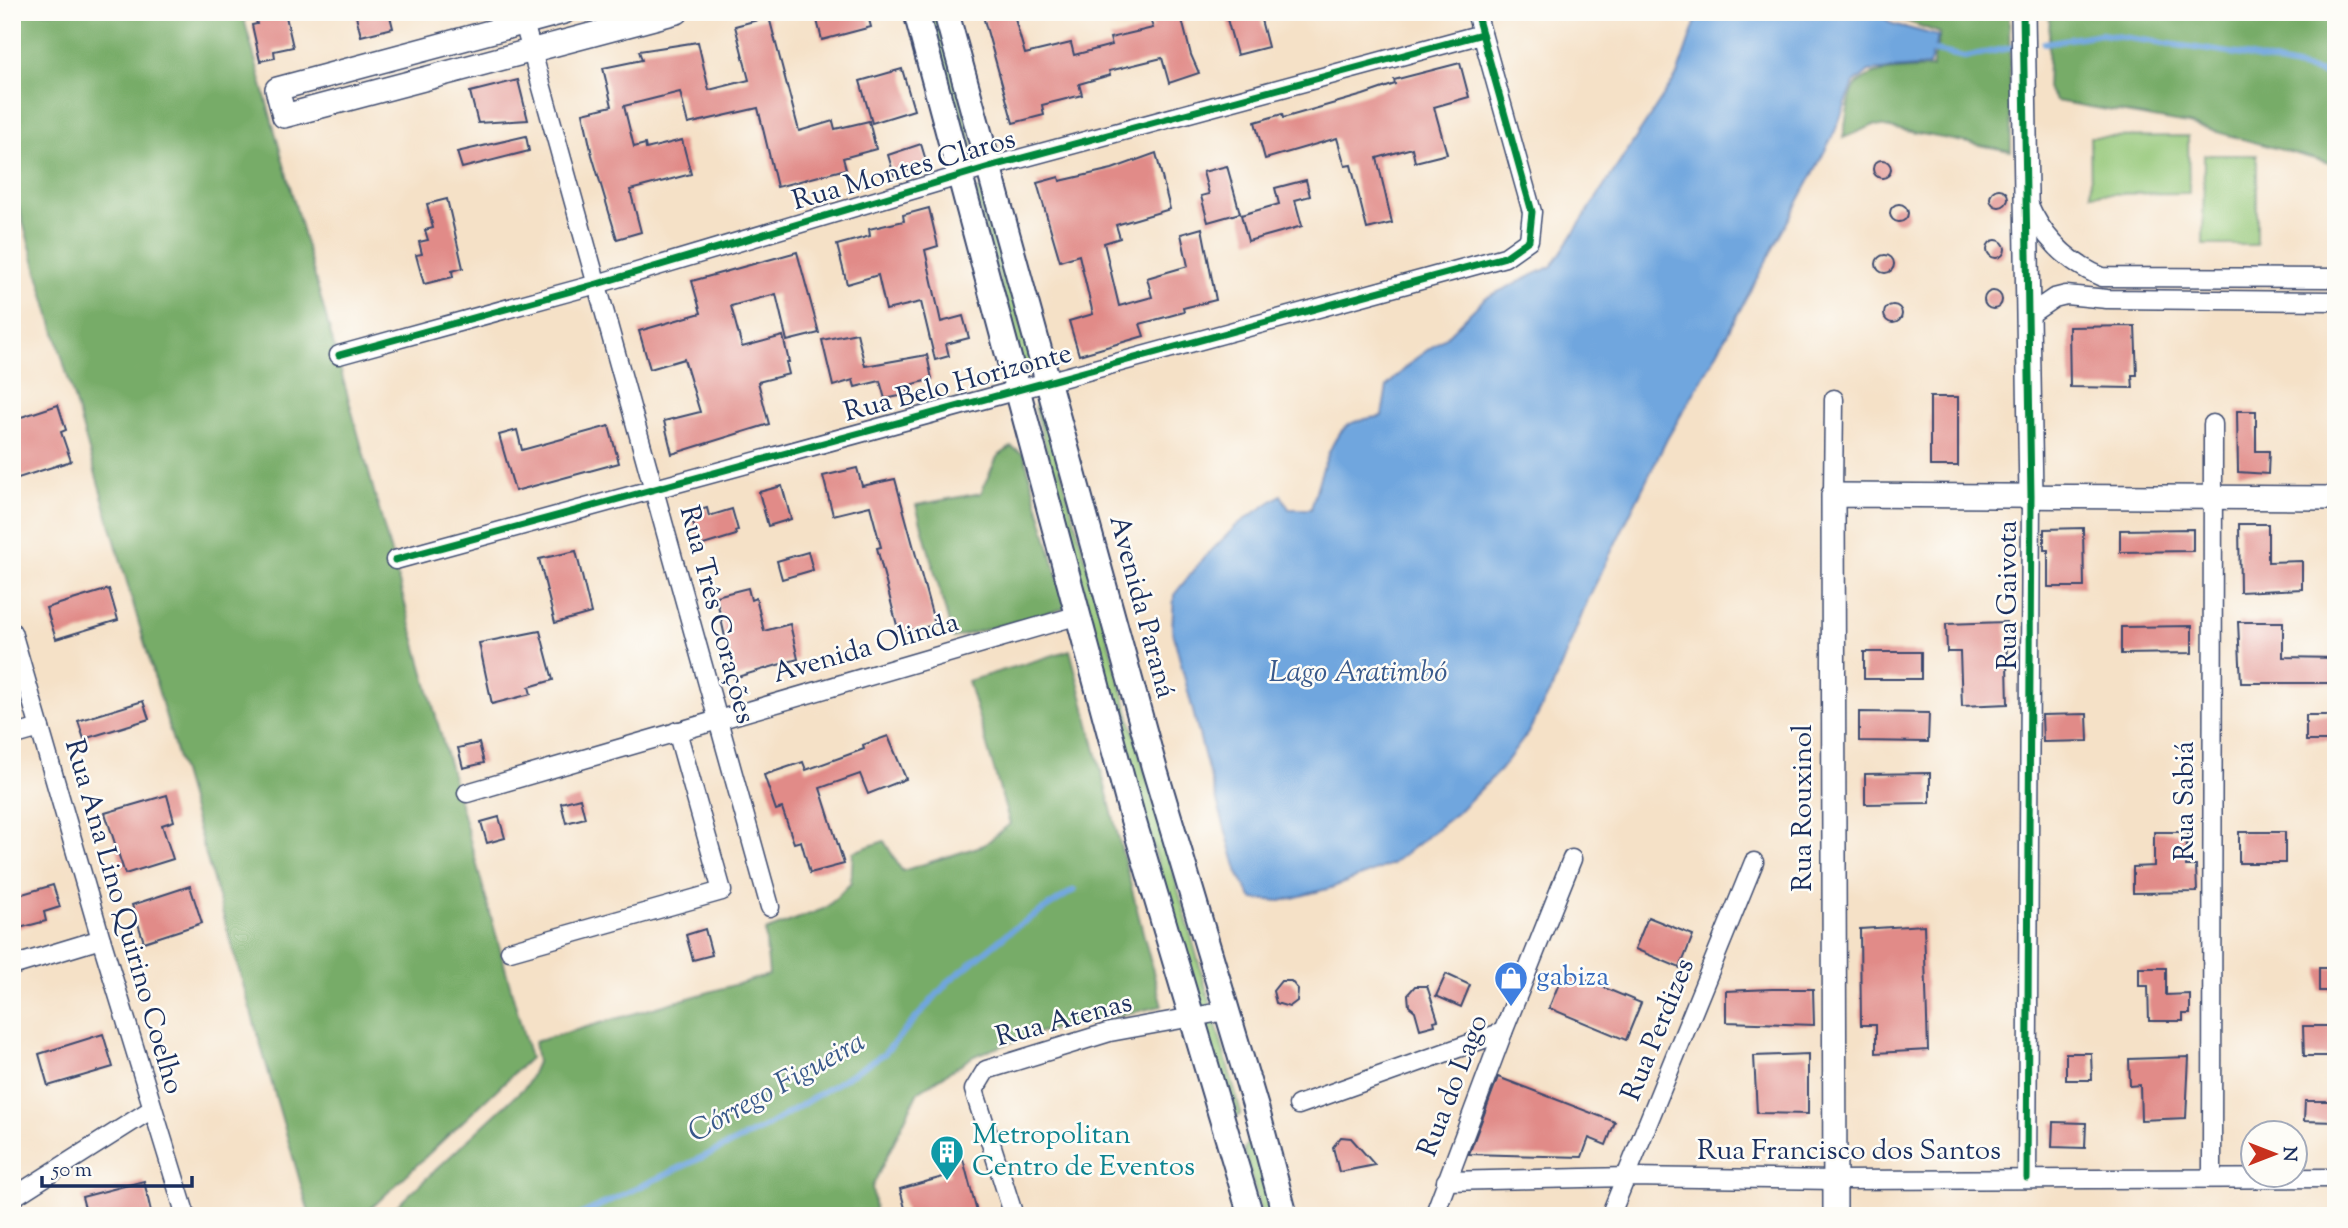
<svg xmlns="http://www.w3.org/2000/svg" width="2348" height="1228" font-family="'Sorts Mill Goudy',serif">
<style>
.green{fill:#94c778;stroke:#587b6b;stroke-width:2}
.forest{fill:#77ac68;stroke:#496e63;stroke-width:2}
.water{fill:#70a6de;stroke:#466a9e;stroke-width:2}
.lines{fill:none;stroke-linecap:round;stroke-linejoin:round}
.stream{stroke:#70a6de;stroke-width:6}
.building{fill:#e18b88}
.minor-casing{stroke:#3c4a6e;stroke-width:21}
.tertiary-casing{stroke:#3c4a6e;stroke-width:26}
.secondary-casing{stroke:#3c4a6e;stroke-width:28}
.minor{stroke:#fff;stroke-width:18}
.tertiary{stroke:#fff;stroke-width:23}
.secondary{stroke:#fff;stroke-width:24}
.cycleway-casing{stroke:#fdfcf7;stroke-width:11}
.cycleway{stroke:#00873e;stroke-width:7}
.labels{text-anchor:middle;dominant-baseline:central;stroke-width:5;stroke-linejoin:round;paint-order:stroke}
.street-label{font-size:28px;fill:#1b2f5e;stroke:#fdfcf7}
.shop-label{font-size:28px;fill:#366cbe;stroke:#fdfcf7;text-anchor:start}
.culture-label{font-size:28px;fill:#0d838f;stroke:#fdfcf7;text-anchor:start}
.water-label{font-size:30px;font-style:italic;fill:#39598b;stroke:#fdfcf7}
</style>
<rect width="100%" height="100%" fill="#fdfcf7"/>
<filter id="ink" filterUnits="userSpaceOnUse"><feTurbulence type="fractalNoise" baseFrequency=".0143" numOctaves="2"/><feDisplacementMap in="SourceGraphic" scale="14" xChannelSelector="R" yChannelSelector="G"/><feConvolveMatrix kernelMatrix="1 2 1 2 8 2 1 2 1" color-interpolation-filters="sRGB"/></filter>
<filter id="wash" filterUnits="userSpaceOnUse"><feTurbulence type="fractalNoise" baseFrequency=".00686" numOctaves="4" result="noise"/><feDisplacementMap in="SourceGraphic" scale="28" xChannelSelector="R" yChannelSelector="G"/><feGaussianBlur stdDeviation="1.57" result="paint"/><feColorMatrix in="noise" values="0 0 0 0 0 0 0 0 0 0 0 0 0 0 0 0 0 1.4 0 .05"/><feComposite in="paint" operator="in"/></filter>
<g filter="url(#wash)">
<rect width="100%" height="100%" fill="#f5e1c7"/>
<g class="green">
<path d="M926,12H938L975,154L971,155L966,153Z"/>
<path d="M2188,136L2189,193L2091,194L2090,137Z"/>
<path d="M2204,155H2257V245H2203Z"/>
<path d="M982,188L1034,369L1030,371L1024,369L976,196L977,190Z"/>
<path d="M1041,401L1240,1110V1115L1235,1117L1230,1115L1142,807L1035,407L1037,402Z"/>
<path d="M1248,1143L1254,1148L1272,1216H1262L1244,1150Z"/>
</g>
<g class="forest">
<path d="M12,12H242L530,1058L363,1216H310L12,184Z"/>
<path d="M1880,12H2009L2011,151L1874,125L1843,138C1846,123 1847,103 1854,89C1866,66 1911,70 1932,68L1940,33Z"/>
<path d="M2050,12H2336V165L2188,124L2056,101L2047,88Z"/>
<path d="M1011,447L1024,454L1066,608L953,638L916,505L981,493L997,457Z"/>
<path d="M1070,650L1162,1006L1037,1033L974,1056L918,1092L872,1187L876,1216H773L763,1211L752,1216H386L527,1085L537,1062L534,1042L769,975L765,931L826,908L851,883L853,852L884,841L902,871L984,845L1010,824L968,681Z"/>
</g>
<path class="water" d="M1699,12H1875L1893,24L1938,36L1929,66L1869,71L1854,83L1835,131L1814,172L1712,362L1667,439L1589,597L1553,686L1528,733L1500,770L1457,813L1392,864L1331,888L1281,901L1252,899L1238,873L1207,766L1172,629L1174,595L1202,560L1238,524L1281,495L1289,509H1311C1317,487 1329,435 1350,424C1359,419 1373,418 1382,416L1387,386L1415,359L1447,336L1485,298L1552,266L1677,75Z"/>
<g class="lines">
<g class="stream">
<path d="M2044,43L2101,34L2237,54L2336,76"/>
<path d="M1926,49L1965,57L2014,47"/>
<path d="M578,1216L764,1128L884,1054L949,981L1013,929L1074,890"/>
</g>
</g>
<g id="blocks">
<g class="building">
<path d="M254,12H285L293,47L274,51L275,58L260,61L252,25L257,24Z"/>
<path d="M355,12H389L393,28L361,36Z"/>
<path d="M815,12H867L871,27L822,40Z"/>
<path d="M994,12H1013L1025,54L1071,43L1074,55L1112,45L1110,38L1153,28L1148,12H1180L1191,55L1199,73L1169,83L1162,58L1109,71L1110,75L1079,84L1082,95L1042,105L1044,115L1013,123L983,16Z"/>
<path d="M1225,12H1259L1268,47L1237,55Z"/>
<path d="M769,17L799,131L833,121L835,129L869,121L876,149L843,158L846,169L777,187L758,108L688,124L680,92L624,106L634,147L645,144L646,149L682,140L691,174L630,190L641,232L617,239L592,155L583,113L612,106L603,68L642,60L639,51L698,42L709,90L749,80L735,26Z"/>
<path d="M1460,63L1469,97L1434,107L1447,154L1415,162L1412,148L1377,158L1392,223L1367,229L1351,165L1345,166L1337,138L1265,159L1255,122L1282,114L1283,118L1363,95L1395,84L1394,80Z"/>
<path d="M902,69L914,110L872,123L860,81Z"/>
<path d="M518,80L528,120L478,123L470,92Z"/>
<path d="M526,136L529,151L462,168L457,152Z"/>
<path d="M921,144L927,164L894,175L888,155Z"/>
<path d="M1156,153L1170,209L1116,225L1120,238L1104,243L1119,306L1152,297L1147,278L1188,266L1181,234L1202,228L1216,300L1183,308L1184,312L1140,324L1144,336L1079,355L1069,321L1093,314L1079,255L1060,261L1037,183L1059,177L1060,181L1112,169Z"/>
<circle cx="1882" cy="169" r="9"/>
<path d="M1227,166L1240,213L1208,222L1201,196L1209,194L1203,172Z"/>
<path d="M1306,180L1310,196L1295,200L1302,226L1248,241L1241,215L1279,204L1275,188Z"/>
<circle cx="1999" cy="198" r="9"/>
<path d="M447,199L463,268L452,271L453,277L424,284L416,255L422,254L419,242L428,240L425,230L433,228L427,204Z"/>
<circle cx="1899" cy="213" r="9"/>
<path d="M929,208L938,246L925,250L941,322L963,316L969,338L946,344L949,356L935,360L921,302L886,310L878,275L847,284L837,245L870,236L869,229L904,221L903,215Z"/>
<circle cx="1996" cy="249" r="9"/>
<path d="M797,252L819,333L787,341L776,294L731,306L742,347L783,336L789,362H786L789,374L758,382L769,424L672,454L664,421L700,412L684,359L650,369L639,331L701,313L692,281Z"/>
<circle cx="1885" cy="264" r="9"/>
<circle cx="1993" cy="300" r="9"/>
<circle cx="1893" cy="314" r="9"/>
<path d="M2135,326L2137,375H2132L2133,388L2070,387L2069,327Z"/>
<path d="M857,333L865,366L927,355L932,379L907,386L909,394L885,399L880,381L855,387L853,380L833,386L822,340Z"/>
<rect x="1930" y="397" width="28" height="69"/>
<path d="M58,405L66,430L61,432L71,461L12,480V420Z"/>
<path d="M2237,411H2256V451H2269L2268,474L2238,472Z"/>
<path d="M609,426L619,463L515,491L499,435L517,430L522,450Z"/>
<path d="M857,468L862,486L895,479L935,625L899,633L877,548L881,547L870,506L833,515L823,476Z"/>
<path d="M782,486L791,519L768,526L759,492Z"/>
<path d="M707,508L709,516L732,509L738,530L735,531L736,535L700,546L690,513Z"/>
<path d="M2239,524H2268V562L2302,561V589L2240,592Z"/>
<path d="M2083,528L2084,587H2048V550H2044V529Z"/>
<path d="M2193,529V551L2120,552V530Z"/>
<path d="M576,551L591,613L555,623L539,559Z"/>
<path d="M808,552L813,570L782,579L777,561Z"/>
<path d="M748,588L751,600L756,598L764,631L790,624L798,659L734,678L716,596Z"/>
<path d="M109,589L118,620L56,639L46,608Z"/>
<path d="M2006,622L2008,704L1962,706L1960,652H1947L1946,624Z"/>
<path d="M2238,622H2283V657L2336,658V683H2241Z"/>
<path d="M2192,626V653L2121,654V627Z"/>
<path d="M540,631L553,680L529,687L531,694L492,704L479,643Z"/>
<rect x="1864" y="652" width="57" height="27"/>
<path d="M143,701L149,719L84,739L78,721Z"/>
<path d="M1859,712L1929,713L1928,742L1859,741Z"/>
<path d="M2087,714L2088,741L2043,742L2042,715Z"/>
<rect x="2306" y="715" width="30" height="26"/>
<path d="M888,736L906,779L868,794L860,774L820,788L844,864L810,873L801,841L794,843L782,808L776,810L764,775L803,762L806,770L864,749L863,745Z"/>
<path d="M479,743L484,763L463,768L458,748Z"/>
<path d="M1930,773V803L1865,804V774Z"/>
<path d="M167,795L174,821L162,825L173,859L125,874L105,813Z"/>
<path d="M580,798L585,818L566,823L561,803Z"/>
<path d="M499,817L505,838L487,843L481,822Z"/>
<path d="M2154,832H2187L2186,866H2196L2197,892L2133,893V867L2154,866Z"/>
<rect x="2239" y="832" width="46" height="31"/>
<path d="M53,885L60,907L44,912L46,921L12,930V897Z"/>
<path d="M190,886L202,923L144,942L132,905Z"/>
<path d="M1648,917L1693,935L1680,968L1635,949Z"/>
<path d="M1924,925L1928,1050L1876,1053V1025H1861L1860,929Z"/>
<path d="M705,929L712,955L693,960L686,935Z"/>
<path d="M2139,968H2166V995L2190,994V1014H2183V1021H2149L2148,986H2139Z"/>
<rect x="2319" y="968" width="17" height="23"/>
<path d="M1564,971L1641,1003L1626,1040L1549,1008Z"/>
<path d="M1446,974L1470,985L1461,1007L1436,996Z"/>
<path d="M1281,981H1291L1298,989L1297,1001L1289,1007L1276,1003L1273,991Z"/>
<path d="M1415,986H1427L1438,1020L1434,1021L1435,1025L1420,1029L1415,1011L1409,1006L1408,994Z"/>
<path d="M1772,989H1813L1814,1025L1726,1022V991Z"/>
<path d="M2303,1026H2332L2333,1056H2304Z"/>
<path d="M103,1034L113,1067L48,1086L39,1054Z"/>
<path d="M2066,1053H2091L2092,1080H2066Z"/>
<path d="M1808,1054V1114L1757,1113L1754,1056Z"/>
<path d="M2189,1057L2186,1118L2141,1120L2140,1085L2130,1086L2129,1059Z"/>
<path d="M1498,1077L1615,1122L1606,1145L1589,1138L1582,1157L1469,1154Z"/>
<path d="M2305,1101H2336V1122L2304,1121Z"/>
<path d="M2053,1122L2086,1123L2085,1148L2052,1147Z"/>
<path d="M1341,1137L1351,1138L1375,1165L1339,1172L1333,1147Z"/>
<path d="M963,1159L978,1216H907L900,1189L950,1175L946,1163Z"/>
<path d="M144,1181L152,1216H87L82,1197Z"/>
</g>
</g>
</g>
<g filter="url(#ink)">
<use href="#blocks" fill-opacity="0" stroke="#3c4a6e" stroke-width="2"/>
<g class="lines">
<g class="minor-casing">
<g id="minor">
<path d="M521,12L770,907"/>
<path d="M2028,203C2043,238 2067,262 2102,277L2336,278"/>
<path d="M2029,315L2054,298L2066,295L2107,299L2336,301"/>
<path d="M339,355L597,284L989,167L1482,34"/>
<path d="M1833,495L1834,399"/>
<path d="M395,560L1505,257L1529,240L1532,212L1476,12"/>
<path d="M12,632L101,939L186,1216"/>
<path d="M12,736L40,728"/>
<path d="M467,793L1079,615"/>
<path d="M510,951L722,891L677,731"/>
<path d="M12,966L101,939"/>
<path d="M1298,1105L1503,1032"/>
<path d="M2027,1178L2031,496"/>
<path d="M2212,1178L2213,424"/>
<path d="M1446,1181L1628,1177L1835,1180L2336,1178"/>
<path d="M12,1198L152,1109"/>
<path d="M1014,1216L974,1090L986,1070L1110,1032L1226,1011"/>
<path d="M1434,1216L1503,1032L1572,859"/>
<path d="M1610,1216L1754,862"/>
</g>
</g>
<g class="tertiary-casing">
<g id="tertiary">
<path d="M564,12L277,89L284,116L677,12"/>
<path d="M2023,12L2031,496"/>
<path d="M1835,1216L1833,495L2336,498"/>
</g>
</g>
<g class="secondary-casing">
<g id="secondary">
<path d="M916,12L1132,816L1251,1216"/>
<path d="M946,12L1154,767L1259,1118L1285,1216"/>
</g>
</g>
<use href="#minor" class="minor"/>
<use href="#tertiary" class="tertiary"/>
<use href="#secondary" class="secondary"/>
<g class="cycleway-casing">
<g id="cycleway">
<path d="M2023,12L2031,496L2027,1178"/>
<path d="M339,355L597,284L989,167L1482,34"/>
<path d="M395,560L1505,257L1529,240L1532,212L1476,12"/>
</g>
</g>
<use href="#cycleway" class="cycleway"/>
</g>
</g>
<defs>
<g id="shop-pin" transform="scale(1.75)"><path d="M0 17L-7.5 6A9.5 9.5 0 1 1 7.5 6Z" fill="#3f7fe0" stroke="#fdfcf7"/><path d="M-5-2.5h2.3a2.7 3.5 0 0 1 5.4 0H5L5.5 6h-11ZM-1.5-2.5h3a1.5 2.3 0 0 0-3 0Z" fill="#fff"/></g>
<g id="building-pin" transform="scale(1.75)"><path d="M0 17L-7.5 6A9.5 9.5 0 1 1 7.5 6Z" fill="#0f9aa8" stroke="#fdfcf7"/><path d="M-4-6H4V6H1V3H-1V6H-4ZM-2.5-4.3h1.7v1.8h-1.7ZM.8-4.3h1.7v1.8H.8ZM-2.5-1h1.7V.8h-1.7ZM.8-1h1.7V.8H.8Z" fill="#fff"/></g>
</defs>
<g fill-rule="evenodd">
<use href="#shop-pin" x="1511" y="978"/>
<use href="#building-pin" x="947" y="1152"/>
</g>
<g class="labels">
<g class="street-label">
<text transform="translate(904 171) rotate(-16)">Rua Montes Claros</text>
<text transform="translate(958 384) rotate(-15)">Rua Belo Horizonte</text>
<text transform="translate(2009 595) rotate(-90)">Rua Gaivota</text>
<text transform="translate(1141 607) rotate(75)">Avenida Paraná</text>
<text transform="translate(716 615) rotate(75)">Rua Três Corações</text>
<text transform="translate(866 649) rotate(-16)">Avenida Olinda</text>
<text transform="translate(2186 801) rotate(-90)">Rua Sabiá</text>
<text transform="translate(1804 808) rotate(-90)">Rua Rouxinol</text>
<text transform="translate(123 917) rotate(74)">Rua Ana Lino Quirino Coelho</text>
<text transform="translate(1064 1021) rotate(-15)">Rua Atenas</text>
<text transform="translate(1659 1030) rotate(-68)">Rua Perdizes</text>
<text transform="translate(1454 1086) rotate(-69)">Rua do Lago</text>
<text x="1849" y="1152">Rua Francisco dos Santos</text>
</g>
<g class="shop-label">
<text x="1536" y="978">gabiza</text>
</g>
<g class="culture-label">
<text x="972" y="1136">Metropolitan<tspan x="972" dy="32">Centro de Eventos</tspan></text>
</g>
<g class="water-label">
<text x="1358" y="673">Lago Aratimbó</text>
<text transform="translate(777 1088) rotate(-29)">Córrego Figueira</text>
</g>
</g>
<rect width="2348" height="1228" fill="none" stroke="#fdfcf7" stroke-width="42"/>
<g transform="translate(2274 1154) rotate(90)"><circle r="33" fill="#fdfcf7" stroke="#a3aaba" stroke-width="2"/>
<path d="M0-5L12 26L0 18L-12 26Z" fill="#c8321e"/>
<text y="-10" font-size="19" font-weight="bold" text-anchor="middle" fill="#1b2f5e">N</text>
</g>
<path d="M42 1176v10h150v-10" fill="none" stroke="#1b2f5e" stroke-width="3.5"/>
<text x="52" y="1176" font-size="21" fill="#1b2f5e" stroke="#fdfcf7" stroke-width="5" paint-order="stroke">50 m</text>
</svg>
